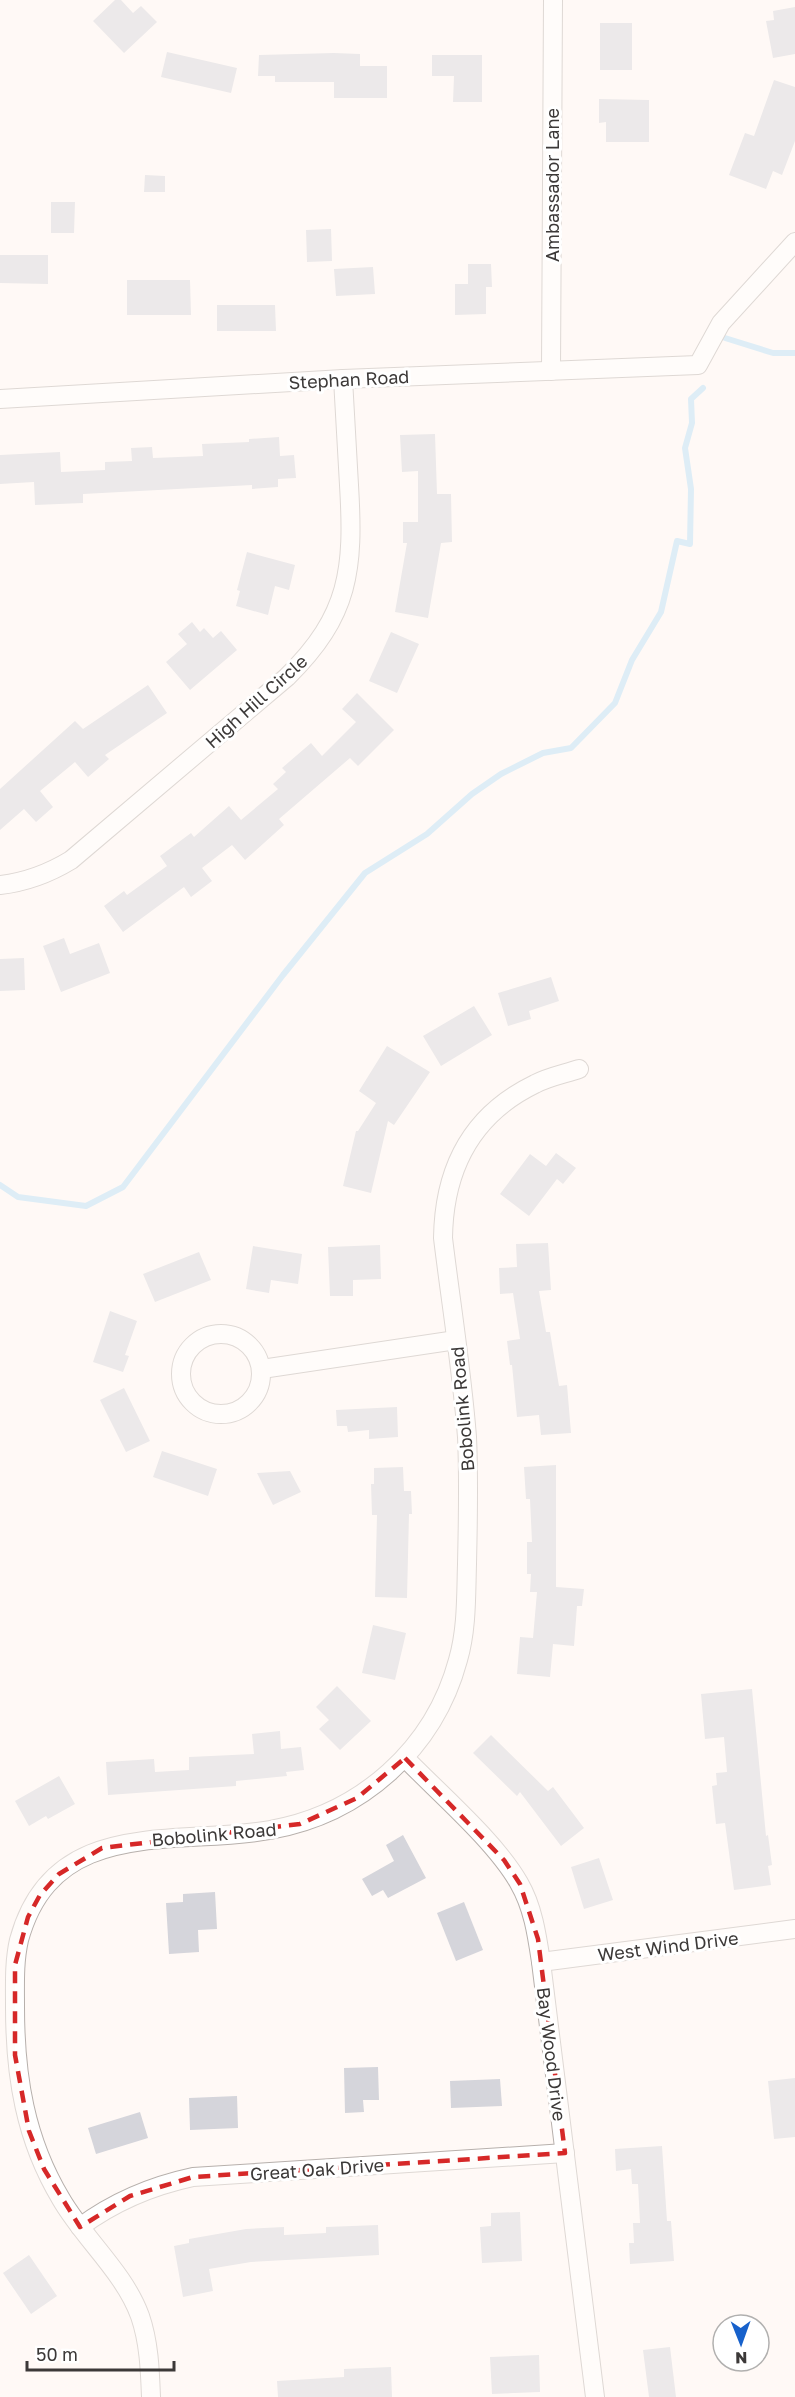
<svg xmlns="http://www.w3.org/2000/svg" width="795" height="2397" font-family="'Golos Text',sans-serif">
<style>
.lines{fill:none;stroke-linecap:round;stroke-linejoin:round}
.stream{stroke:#b7def7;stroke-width:6}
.building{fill:#d5d5db}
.street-casing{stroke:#b7b0ac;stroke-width:20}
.street{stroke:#fff;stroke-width:18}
.marked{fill:none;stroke:#d62828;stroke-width:4.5;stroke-dasharray:12 8;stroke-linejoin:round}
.labels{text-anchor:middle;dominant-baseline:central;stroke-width:6;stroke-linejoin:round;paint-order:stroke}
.street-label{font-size:18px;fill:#3c3938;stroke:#fff}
</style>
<rect width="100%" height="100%" fill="#fff9f6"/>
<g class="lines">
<g class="stream">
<path d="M725,338L773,353H795"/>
<path d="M0,1185L18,1197L86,1206L123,1187L283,975L365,873L427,834L472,794L501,774L543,753L571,748L615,703L632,660L661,612L677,541L690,544L691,489L685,448L692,423L691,399L703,388"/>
</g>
</g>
<g class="building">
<path d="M115,0H121L133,13L141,6L157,22L124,53L93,21Z"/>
<path d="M795,7V54L773,58L766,21L774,20L773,11Z"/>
<rect x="600" y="23" width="32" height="47"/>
<path d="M167,52L237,68L231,93L161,77Z"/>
<path d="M334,53L360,54V66H387V98H334V82H275V76H258L259,55Z"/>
<path d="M432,55H482V102H453L454,76H432Z"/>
<path d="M774,80L795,87V141L782,175L773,171L766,189L729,175L745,133L754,136Z"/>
<path d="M599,99L649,100V142H606V122L599,123Z"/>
<path d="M145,175L165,176V192H144Z"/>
<path d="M51,202H75L74,233H51Z"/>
<path d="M331,229L332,261L307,262L306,230Z"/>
<path d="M0,255H48V284L0,283Z"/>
<path d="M468,264H491L492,287H486V314L455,315V284H468Z"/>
<path d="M373,267L375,294L336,296L334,269Z"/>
<path d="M127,280H190L191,315H127Z"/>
<path d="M217,305H275L276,331H217Z"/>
<path d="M435,434L437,494H451L452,542L441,543L428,618L395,612L407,543H403V522H418V471L402,472L400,435Z"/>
<path d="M279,437L280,456L294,455L296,478L278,479V487L252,489V485L83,494V503L35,505L34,482L0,484V455L60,452L61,472L105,470V462L132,461L131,448L152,447L153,458L203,456L202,444L249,442V439Z"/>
<path d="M247,552L295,565L289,590L275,586L268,615L236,606L240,591L237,590Z"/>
<path d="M192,622L200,632L204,628L213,638L221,631L237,650L190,690L166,662L187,644L178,634Z"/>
<path d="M391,632L419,644L397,693L369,681Z"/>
<path d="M148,685L167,713L105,755L109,759L88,777L75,762L40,791L53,807L36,822L24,809L0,830V789L75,721L83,729Z"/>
<path d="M357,693L394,730L358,766L350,758L279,819L284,825L245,860L232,845L202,868L212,881L191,897L184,887L123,932L104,906L124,891L127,895L167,866L160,856L191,833L194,837L229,806L241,820L278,789L273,784L286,772L282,768L311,743L322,756L356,722L342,709Z"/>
<path d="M64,938L70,954L99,943L110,973L61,992L43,946Z"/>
<path d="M24,958L25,990L0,991V959Z"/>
<path d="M551,977L559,1001L529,1011L531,1019L508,1026L498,993Z"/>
<path d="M474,1006L492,1035L441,1066L423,1036Z"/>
<path d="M387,1046L430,1072L394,1125L388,1121L371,1193L343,1186L356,1131H358L376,1103L359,1091Z"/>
<path d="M556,1153L576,1168L563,1184L557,1179L529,1216L500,1194L530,1154L546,1166Z"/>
<path d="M548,1243L551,1290L539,1291L546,1332H550L559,1386L567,1385L571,1433L541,1435L539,1415L517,1417L512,1365H510L507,1341L520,1339L513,1293L500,1294L499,1268L517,1267L516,1244Z"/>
<path d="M380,1245L381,1279L353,1280V1296H330L328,1247Z"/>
<path d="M253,1246L302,1254L298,1284L271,1280L269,1293L246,1289Z"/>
<path d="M199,1252L211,1280L155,1302L143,1274Z"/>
<path d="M110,1311L137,1321L125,1355L129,1356L123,1372L93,1362Z"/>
<path d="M124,1388L150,1441L126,1452L100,1400Z"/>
<path d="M397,1407L398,1437L369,1439V1430L348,1432L347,1426H337L336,1410Z"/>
<path d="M162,1451L217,1469L208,1496L153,1477Z"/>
<path d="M556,1465V1587L584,1589L582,1606H577L574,1646L553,1644L550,1677L517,1674L520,1637L533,1638L537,1592H530L531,1574H527V1542H532L530,1499H526L524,1467Z"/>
<path d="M403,1467L404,1491H411L412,1514H409L407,1598L375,1597L377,1515H372L371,1484H374V1468Z"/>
<path d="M290,1471L301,1492L273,1505L257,1473Z"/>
<path d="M373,1625L406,1633L395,1680L362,1673Z"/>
<path d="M337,1686L371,1721L340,1750L319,1729L329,1720L316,1707Z"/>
<path d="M752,1689L766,1836L768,1835L772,1865L768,1866L771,1885L734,1890L725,1823L716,1824L712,1786L717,1785L716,1773L727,1772L724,1737L705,1739L701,1694Z"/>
<path d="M280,1731L281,1749L301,1747L304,1770L286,1772L287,1776L236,1781V1786L108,1795L106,1762L154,1759L155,1772L189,1770V1757L254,1754L252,1734Z"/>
<path d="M491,1735L548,1791L553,1787L584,1828L561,1846L520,1792L517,1796L473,1753Z"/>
<path d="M59,1776L75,1804L48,1819L46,1816L29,1826L15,1801Z"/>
<path d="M403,1835L426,1878L388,1898L383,1890L372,1896L362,1879L394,1861L386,1845Z"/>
<path d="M599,1858L613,1900L584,1909L571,1867Z"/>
<path d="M215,1892L217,1929L198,1930L199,1952L169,1954L166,1903L183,1902V1894Z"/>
<path d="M464,1902L483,1950L456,1961L437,1913Z"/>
<path d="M378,2067L379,2100H363L364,2112L345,2113L344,2068Z"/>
<path d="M795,2078V2137L774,2139L768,2081Z"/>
<path d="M500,2079L502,2106L451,2108L450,2081Z"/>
<path d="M237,2096L238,2128L190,2130L189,2098Z"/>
<path d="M140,2112L148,2138L96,2154L88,2128Z"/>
<path d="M662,2146L667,2221H671L674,2261L630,2264L629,2243H634L633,2223H640L638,2184H632L631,2169L616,2171L615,2149Z"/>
<path d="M520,2212L522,2261L482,2263L480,2227L491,2226V2213Z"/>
<path d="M378,2225L379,2255L251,2262L209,2269L213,2291L183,2297L174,2246L189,2243V2239L246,2229L284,2227V2235L326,2233V2227Z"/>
<path d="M29,2255L57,2296L31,2314L3,2273Z"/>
<path d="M670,2347L676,2397H649L643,2350Z"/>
<path d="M539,2355L540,2392L492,2394L490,2357Z"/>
<path d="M391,2367L392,2397H278L277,2381L344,2377V2369Z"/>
</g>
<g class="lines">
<g class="street-casing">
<g id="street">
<path d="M551,371L553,0"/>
<path d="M0,399L343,379L698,365L721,323L795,242"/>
<path d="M0,885C27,882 48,874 71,860L287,677C350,615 354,569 349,485C347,449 345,414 343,379"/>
<circle cx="221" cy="1374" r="40"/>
<path d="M262,1369L456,1340"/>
<path d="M405,1758C439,1793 496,1842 519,1883C533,1907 537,1935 541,1962L595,2397"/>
<path d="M541,1962L795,1929"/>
<path d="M80,2227C115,2201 151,2186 193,2177L565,2153"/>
<path d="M151,2397C150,2370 149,2342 140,2316C124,2272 84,2239 61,2199C25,2139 15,2076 15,2007C15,1984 14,1962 19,1940C53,1815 176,1847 270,1830C361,1814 434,1749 458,1660C467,1629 466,1596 467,1564C468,1522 469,1479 467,1437C462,1371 451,1304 443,1238C444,1169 471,1115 535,1084C548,1077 564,1074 579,1069"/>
</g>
</g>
<use href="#street" class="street"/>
</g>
<path d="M0 0H795V2397H0ZM405,1758L504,1860L520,1884L538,1939L565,2153L193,2177L130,2196L80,2227L44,2169L29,2131L15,2055V1965L28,1917L40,1895L59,1874L102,1848L300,1824L357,1798Z" fill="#fff9f6" fill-opacity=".55" fill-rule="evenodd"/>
<path class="marked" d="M405,1758L504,1860L520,1884L538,1939L565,2153L193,2177L130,2196L80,2227L44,2169L29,2131L15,2055V1965L28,1917L40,1895L59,1874L102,1848L300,1824L357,1798Z"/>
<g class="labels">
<g class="street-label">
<text transform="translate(552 185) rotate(-90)">Ambassador Lane</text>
<text transform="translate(349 379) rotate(-3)">Stephan Road</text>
<text transform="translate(256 701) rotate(-42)">High Hill Circle</text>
<text transform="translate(462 1409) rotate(-95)">Bobolink Road</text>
<text transform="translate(214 1834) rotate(-5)">Bobolink Road</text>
<text transform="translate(668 1946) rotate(-7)">West Wind Drive</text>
<text transform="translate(552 2054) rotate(83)">Bay Wood Drive</text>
<text transform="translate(317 2169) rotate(-4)">Great Oak Drive</text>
</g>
</g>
<g transform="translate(741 2343) rotate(179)"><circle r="28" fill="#ffffff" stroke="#b1b0af" stroke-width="1.5"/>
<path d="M0-4.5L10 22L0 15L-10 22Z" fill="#1761cb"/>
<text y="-9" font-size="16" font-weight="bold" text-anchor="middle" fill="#3c3938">N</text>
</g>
<path d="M27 2361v9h147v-9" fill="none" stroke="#3c3938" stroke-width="3"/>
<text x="36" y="2361" font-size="18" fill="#3c3938" stroke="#ffffff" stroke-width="4.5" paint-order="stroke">50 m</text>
</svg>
